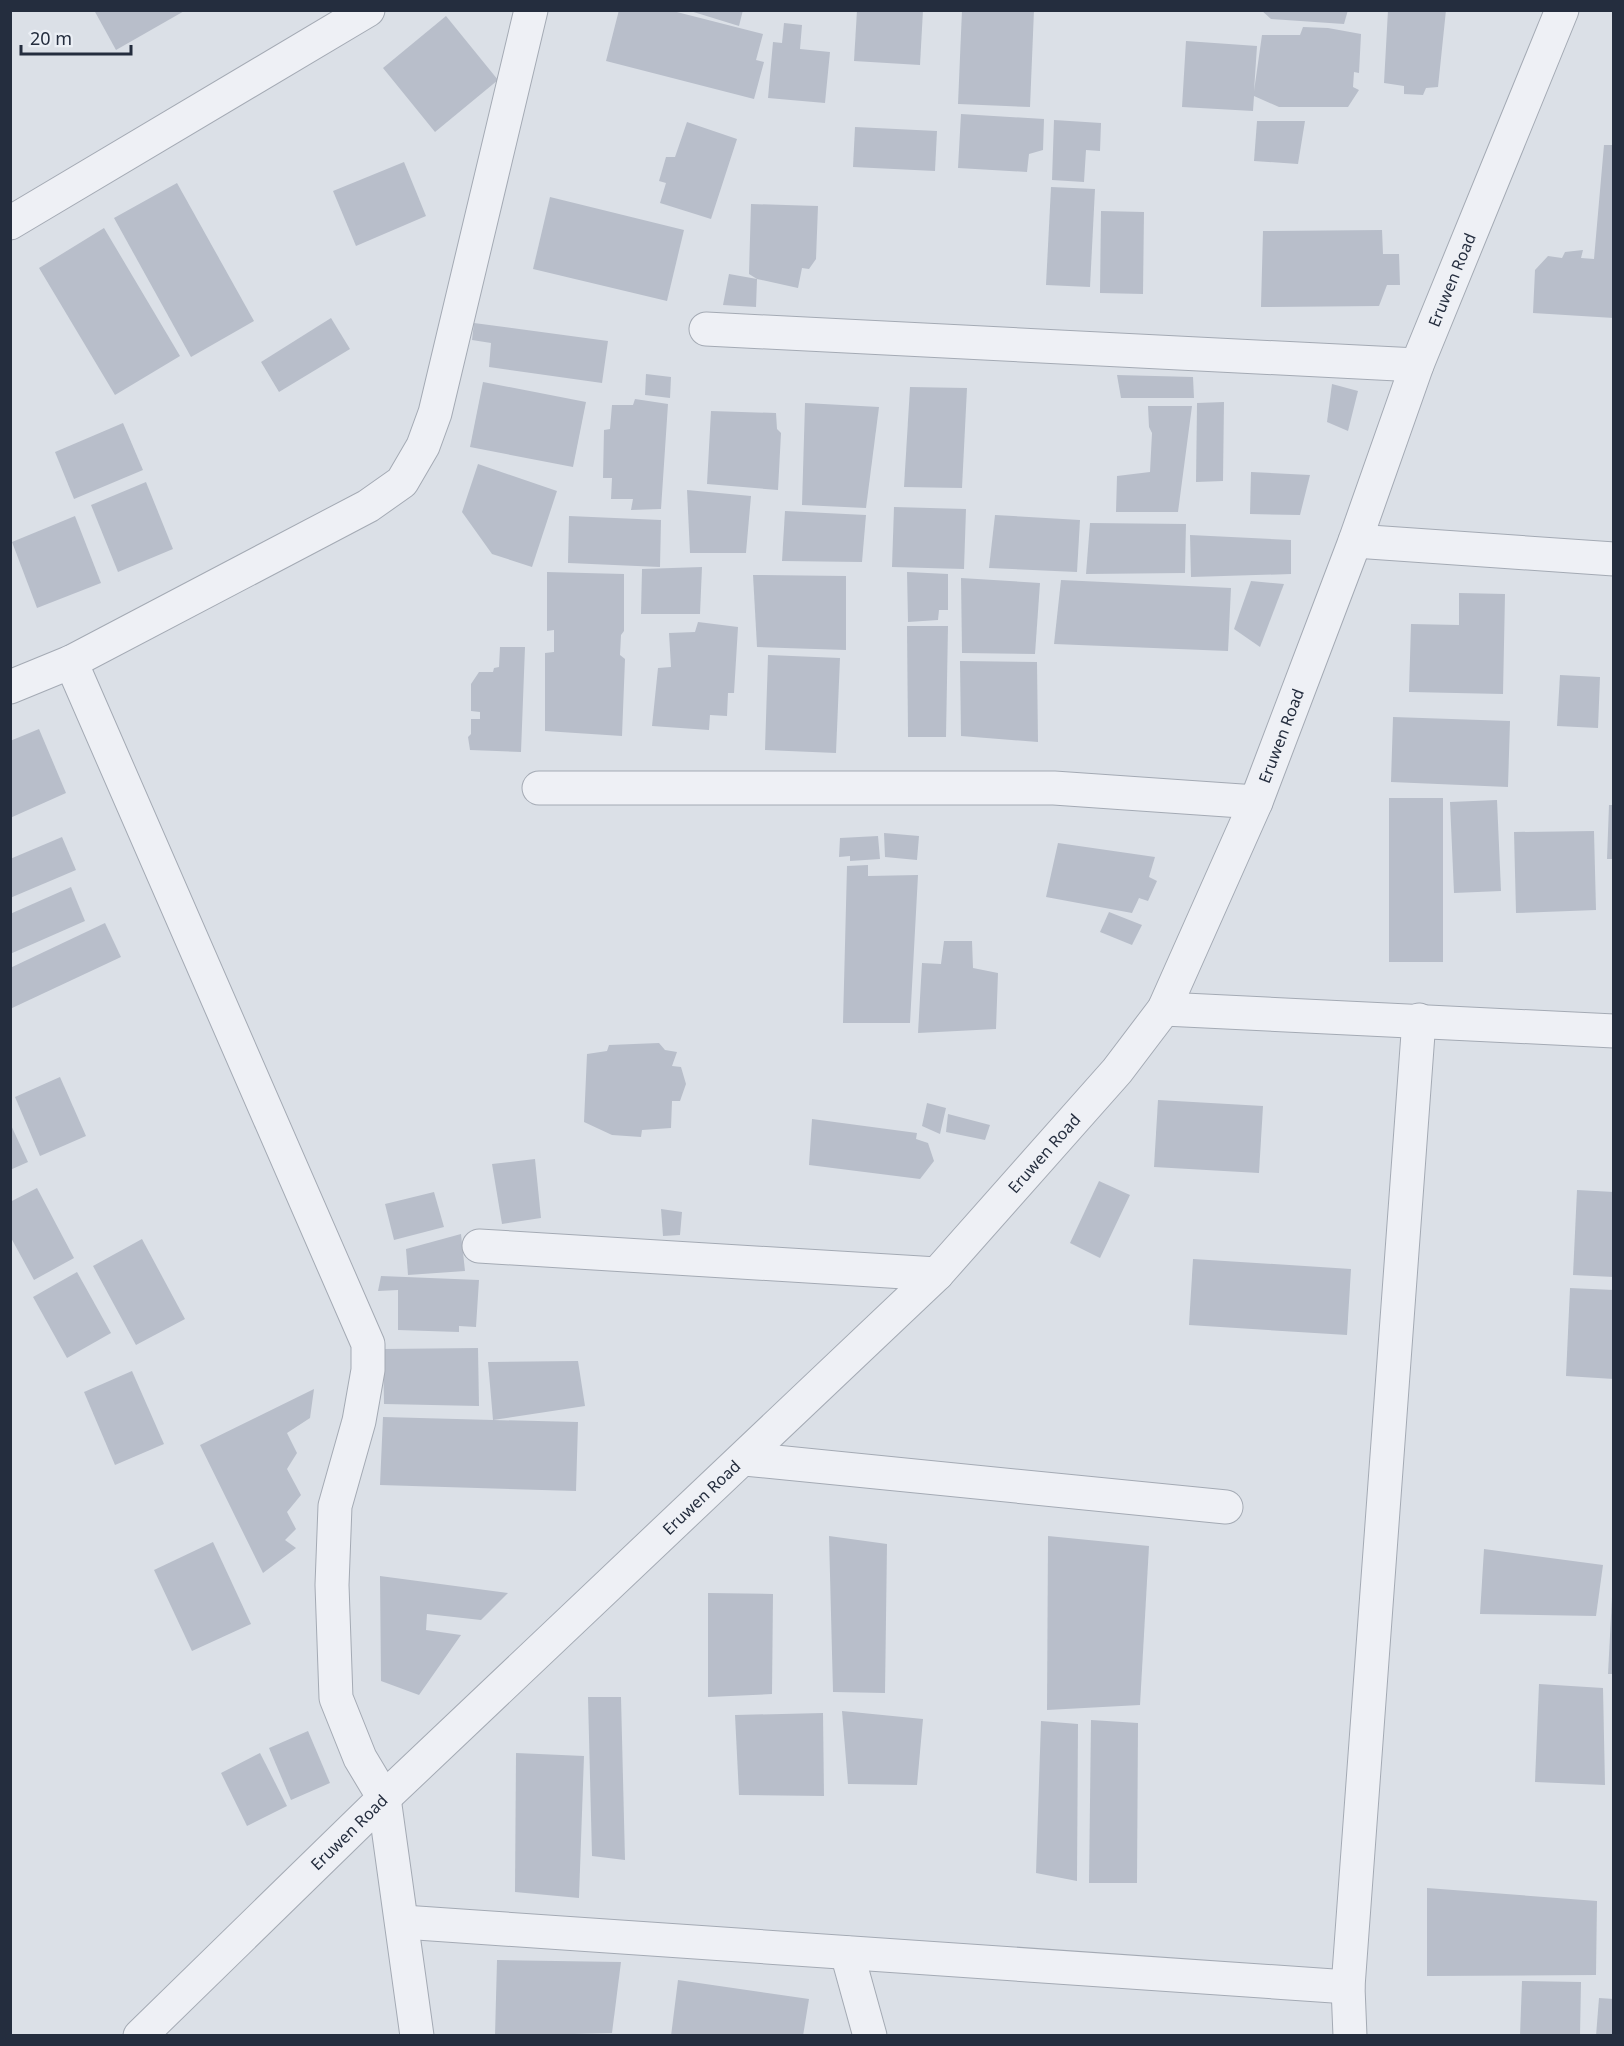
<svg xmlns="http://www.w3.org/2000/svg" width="1624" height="2046" font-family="'Noto Sans',sans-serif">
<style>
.building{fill:#b8beca}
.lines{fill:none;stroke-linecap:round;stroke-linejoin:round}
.minor-casing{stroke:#a4aab4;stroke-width:35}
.tertiary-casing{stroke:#a4aab4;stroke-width:35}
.minor{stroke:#eef0f5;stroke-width:33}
.tertiary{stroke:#eef0f5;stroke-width:33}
.labels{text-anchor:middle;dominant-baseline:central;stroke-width:5;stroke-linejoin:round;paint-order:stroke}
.street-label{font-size:16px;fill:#242d3e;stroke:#ebeff5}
</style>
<rect width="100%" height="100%" fill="#dbe0e7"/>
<g class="building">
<path d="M94,10H186L116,50Z"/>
<path d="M619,10H669L763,34L756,60L764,62L754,99L606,61Z"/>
<path d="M687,10H743L739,26Z"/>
<path d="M857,10H923L920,65L854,61Z"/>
<path d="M962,10H1034L1030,107L958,104Z"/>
<path d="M1261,10H1348L1344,24L1271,19Z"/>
<path d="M1388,10H1446L1438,87L1426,88L1423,95L1404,94V86L1384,83Z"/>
<path d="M446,16L498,80L435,132L383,68Z"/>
<path d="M784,23L802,25L800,49L830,52L825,103L768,98L773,42L782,43Z"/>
<path d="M1303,27L1328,28L1361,34L1359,73L1354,72L1353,87L1359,90L1348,107H1279L1254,96L1253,111L1182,107L1186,41L1257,46L1254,91L1262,35H1300Z"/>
<path d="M961,114L1044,119L1043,150L1029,154L1027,172L958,168Z"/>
<path d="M1054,120L1101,123L1100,151L1086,150L1084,182L1052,180Z"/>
<path d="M1257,121H1305L1298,164L1254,161Z"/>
<path d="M687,122L737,139L711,219L660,203L666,183L659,181L666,157H675Z"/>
<path d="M855,127L937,131L935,171L853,167Z"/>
<path d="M1604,145H1614V318L1533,313L1535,270L1548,256L1562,258L1565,252L1583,250L1581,258L1594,259Z"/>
<path d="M404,162L426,216L356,246L333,191Z"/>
<path d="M177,183L254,321L191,357L114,218Z"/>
<path d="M1051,187L1095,189L1090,287L1046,285Z"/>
<path d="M550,197L684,230L667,301L533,269Z"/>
<path d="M751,204L818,206L816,259L809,269L802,268L798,288L757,279L756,307L723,305L729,274L757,279L749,274Z"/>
<path d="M1101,211L1144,212L1143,294L1100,293Z"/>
<path d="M104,228L180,356L115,395L39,268Z"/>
<path d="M1382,230L1383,254H1399L1400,285H1387L1379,306L1261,307L1263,231Z"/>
<path d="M331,318L350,349L279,392L261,362Z"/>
<path d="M474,323L608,341L602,383L489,367L491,343L472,340Z"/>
<path d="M646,374L671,377L670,398L645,395Z"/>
<path d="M1117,375L1193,377L1194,398H1121Z"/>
<path d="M483,382L586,402L573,467L470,447Z"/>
<path d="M1332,384L1358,391L1348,431L1327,422Z"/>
<path d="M910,387L967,388L962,488L904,487Z"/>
<path d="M635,399L668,404L661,509L631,510L633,499H611L612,478H603L604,430L610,429L612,405H633Z"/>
<path d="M1224,402L1223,481L1196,482L1197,403Z"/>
<path d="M805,403L879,407L866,508L802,505Z"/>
<path d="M1148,406H1192L1178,512H1116L1117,476L1150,472L1152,433L1149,427Z"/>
<path d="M711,411L776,413L777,429L781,433L778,490L707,484Z"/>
<path d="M123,423L143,470L74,499L55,452Z"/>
<path d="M478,464L557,491L532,567L492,554L462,512Z"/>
<path d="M1251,472L1310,475L1300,515L1250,514Z"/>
<path d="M146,482L173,549L118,572L91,505Z"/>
<path d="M687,490L751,496L746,553H690Z"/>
<path d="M894,507L966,509L964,569L892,567Z"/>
<path d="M785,511L866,515L862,562L782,561Z"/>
<path d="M995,515L1080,520L1077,572L989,568Z"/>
<path d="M75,516L101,583L37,608L12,542Z"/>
<path d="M569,516L661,520L660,567L568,563Z"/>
<path d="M1090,523L1186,524L1185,573L1086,574Z"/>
<path d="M1190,535L1291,540V574L1191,577Z"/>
<path d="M702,567L700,614H641L642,569Z"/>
<path d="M547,572L624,574V631L621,635L620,655L625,659L622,736L545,731V653L554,652V630L547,631Z"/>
<path d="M907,572L948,574V610H939L938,620L908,622Z"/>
<path d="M753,575L846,576V650L757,647Z"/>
<path d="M961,578L1040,583L1035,654L962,653Z"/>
<path d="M1061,580L1231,588L1228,651L1054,644Z"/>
<path d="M1251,581L1284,584L1260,647L1234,629Z"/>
<path d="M1459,593L1505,594L1503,694L1409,692L1411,624L1459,625Z"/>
<path d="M698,622L738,627L734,693H728L727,716L710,715L709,730L652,726L658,668L671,667L669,633L695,632Z"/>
<path d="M907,626H948L946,737H908Z"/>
<path d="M500,647H525L521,752L470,750L468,737L471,734V719H480V712L471,711V684L479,672H493L494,668L499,667Z"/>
<path d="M768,655L840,658L836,753L765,750Z"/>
<path d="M960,661L1037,662L1038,742L961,736Z"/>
<path d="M1560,675L1600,677L1598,728L1557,726Z"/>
<path d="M1393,717L1510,721L1508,787L1391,782Z"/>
<path d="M39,729L66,793L10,818V741Z"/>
<rect x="1389" y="798" width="54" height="164"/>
<path d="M1497,800L1501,891L1454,893L1450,802Z"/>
<path d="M1609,805H1614V859H1607Z"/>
<path d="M1594,831L1596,910L1516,913L1514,832Z"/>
<path d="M884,833L919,836L917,860L885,857Z"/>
<path d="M878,836L880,859L850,861V856L839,857L840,838Z"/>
<path d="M62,837L76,870L10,898V859Z"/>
<path d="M1058,843L1155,857L1149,877L1157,881L1148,901L1139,898L1132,913L1046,897Z"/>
<path d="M868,865V876L918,875L910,1023H843L847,866Z"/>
<path d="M71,887L85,921L10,954V914Z"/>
<path d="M1109,912L1142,925L1132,945L1100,932Z"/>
<path d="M105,923L121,957L10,1009V968Z"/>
<path d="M944,941H972L973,968L998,973L996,1029L918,1033L922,963L941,964Z"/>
<path d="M659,1043L665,1050L677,1052L672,1066L681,1067L686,1084L680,1101H672L671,1128L642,1130L641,1137L612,1135L584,1122L587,1054L607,1051L609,1045Z"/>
<path d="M60,1077L86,1136L40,1156L15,1097Z"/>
<path d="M1158,1100L1263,1106L1259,1173L1154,1167Z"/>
<path d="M927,1103L946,1108L940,1134L922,1126Z"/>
<path d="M948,1114L990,1125L985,1140L946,1132Z"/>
<path d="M812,1119L917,1133L916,1139L928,1143L934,1161L920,1179L809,1165Z"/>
<path d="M10,1123L28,1162L10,1170Z"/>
<path d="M535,1159L541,1218L502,1224L492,1164Z"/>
<path d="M1099,1181L1130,1195L1100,1258L1070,1243Z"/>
<path d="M37,1188L74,1258L34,1280L10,1236V1202Z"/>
<path d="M1577,1190L1614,1192V1277L1573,1275Z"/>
<path d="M434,1192L444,1227L394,1240L385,1204Z"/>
<path d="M661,1209L682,1212L680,1235L663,1236Z"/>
<path d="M461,1234L465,1271L408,1275L406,1249Z"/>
<path d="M142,1239L185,1319L136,1345L93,1266Z"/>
<path d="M1193,1259L1351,1269L1347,1335L1189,1325Z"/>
<path d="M77,1272L111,1333L67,1358L33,1297Z"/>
<path d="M381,1276L479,1280L476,1327L459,1326V1332L398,1330V1290L378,1291Z"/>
<path d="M1570,1288L1614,1290V1379L1566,1376Z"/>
<path d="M478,1348L479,1406L384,1404L383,1349Z"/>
<path d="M578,1361L585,1406L493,1420L578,1422L576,1491L380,1485L383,1417L493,1420L488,1362Z"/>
<path d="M132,1371L164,1444L115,1465L84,1392Z"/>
<path d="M314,1389L310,1418L287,1433L297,1453L287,1469L301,1495L287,1512L296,1529L285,1540L296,1548L263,1573L200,1445Z"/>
<path d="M829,1536L887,1544L885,1693L833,1692Z"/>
<path d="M1048,1536L1149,1546L1140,1705L1047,1710Z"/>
<path d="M213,1542L251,1624L192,1651L154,1570Z"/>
<path d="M1484,1549L1603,1565L1596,1616L1480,1614Z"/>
<path d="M380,1576L508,1593L481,1620L427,1614L426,1630L461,1635L419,1695L381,1681Z"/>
<path d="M708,1593L773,1594L772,1694L708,1697Z"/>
<path d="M1612,1597H1614V1674H1608Z"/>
<path d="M1539,1684L1603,1688L1605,1785L1535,1782Z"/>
<path d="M588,1697H621L625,1860L592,1856Z"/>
<path d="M842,1711L923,1719L917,1785L848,1784Z"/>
<path d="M823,1713L824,1796L739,1795L735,1715Z"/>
<path d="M1091,1720L1138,1723L1137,1883H1089Z"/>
<path d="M1041,1721L1078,1724L1077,1881L1036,1873Z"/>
<path d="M308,1731L330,1783L291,1800L269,1748Z"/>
<path d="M260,1753L287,1806L247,1826L221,1773Z"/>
<path d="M516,1753L584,1756L579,1898L515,1892Z"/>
<path d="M1427,1888L1597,1901L1596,1975L1427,1976Z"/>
<path d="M497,1960L621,1962L612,2033L495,2036Z"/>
<path d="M678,1980L809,1999L803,2036H671Z"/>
<path d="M1522,1981L1581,1982L1580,2036H1520Z"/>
<path d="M1599,1998L1614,1999V2036H1596Z"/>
</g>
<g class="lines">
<g class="minor-casing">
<g id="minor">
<path d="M10,223L368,10"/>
<path d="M706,329L1417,365"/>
<path d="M1355,541L1614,559"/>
<path d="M71,662L368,1344V1370L359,1421L335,1506L332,1585L336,1698L360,1758L384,1798L417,2036"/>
<path d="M10,687L71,662L368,506L402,482L423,446L435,413L531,10"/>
<path d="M539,788H1054L1256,802"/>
<path d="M1164,1009L1614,1031"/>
<path d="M479,1246L937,1274"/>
<path d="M745,1459L1226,1507"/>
<path d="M403,1922L1348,1987"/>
<path d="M847,1953L870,2036"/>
<path d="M1350,2036L1348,1987L1419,1020"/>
</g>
</g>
<g class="tertiary-casing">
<g id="tertiary">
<path id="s1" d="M140,2036L384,1798L937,1274L1117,1071L1164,1009L1256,802L1355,541L1417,365L1562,10"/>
</g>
</g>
<use href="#minor" class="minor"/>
<use href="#tertiary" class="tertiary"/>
</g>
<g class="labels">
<g class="street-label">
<text stroke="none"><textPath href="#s1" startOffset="2236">Eruwen Road</textPath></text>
<text stroke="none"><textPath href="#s1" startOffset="1749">Eruwen Road</textPath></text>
<text stroke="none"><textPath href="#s1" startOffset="1264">Eruwen Road</textPath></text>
<text stroke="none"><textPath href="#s1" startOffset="778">Eruwen Road</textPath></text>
<text stroke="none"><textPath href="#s1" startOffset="292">Eruwen Road</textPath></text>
</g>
</g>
<rect width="1624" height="2046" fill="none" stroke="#242d3e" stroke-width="24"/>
<path d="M21 45v9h110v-9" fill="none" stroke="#242d3e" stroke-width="3"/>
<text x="30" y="45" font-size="18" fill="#242d3e" stroke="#ebeff5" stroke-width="4.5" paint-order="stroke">20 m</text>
</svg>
